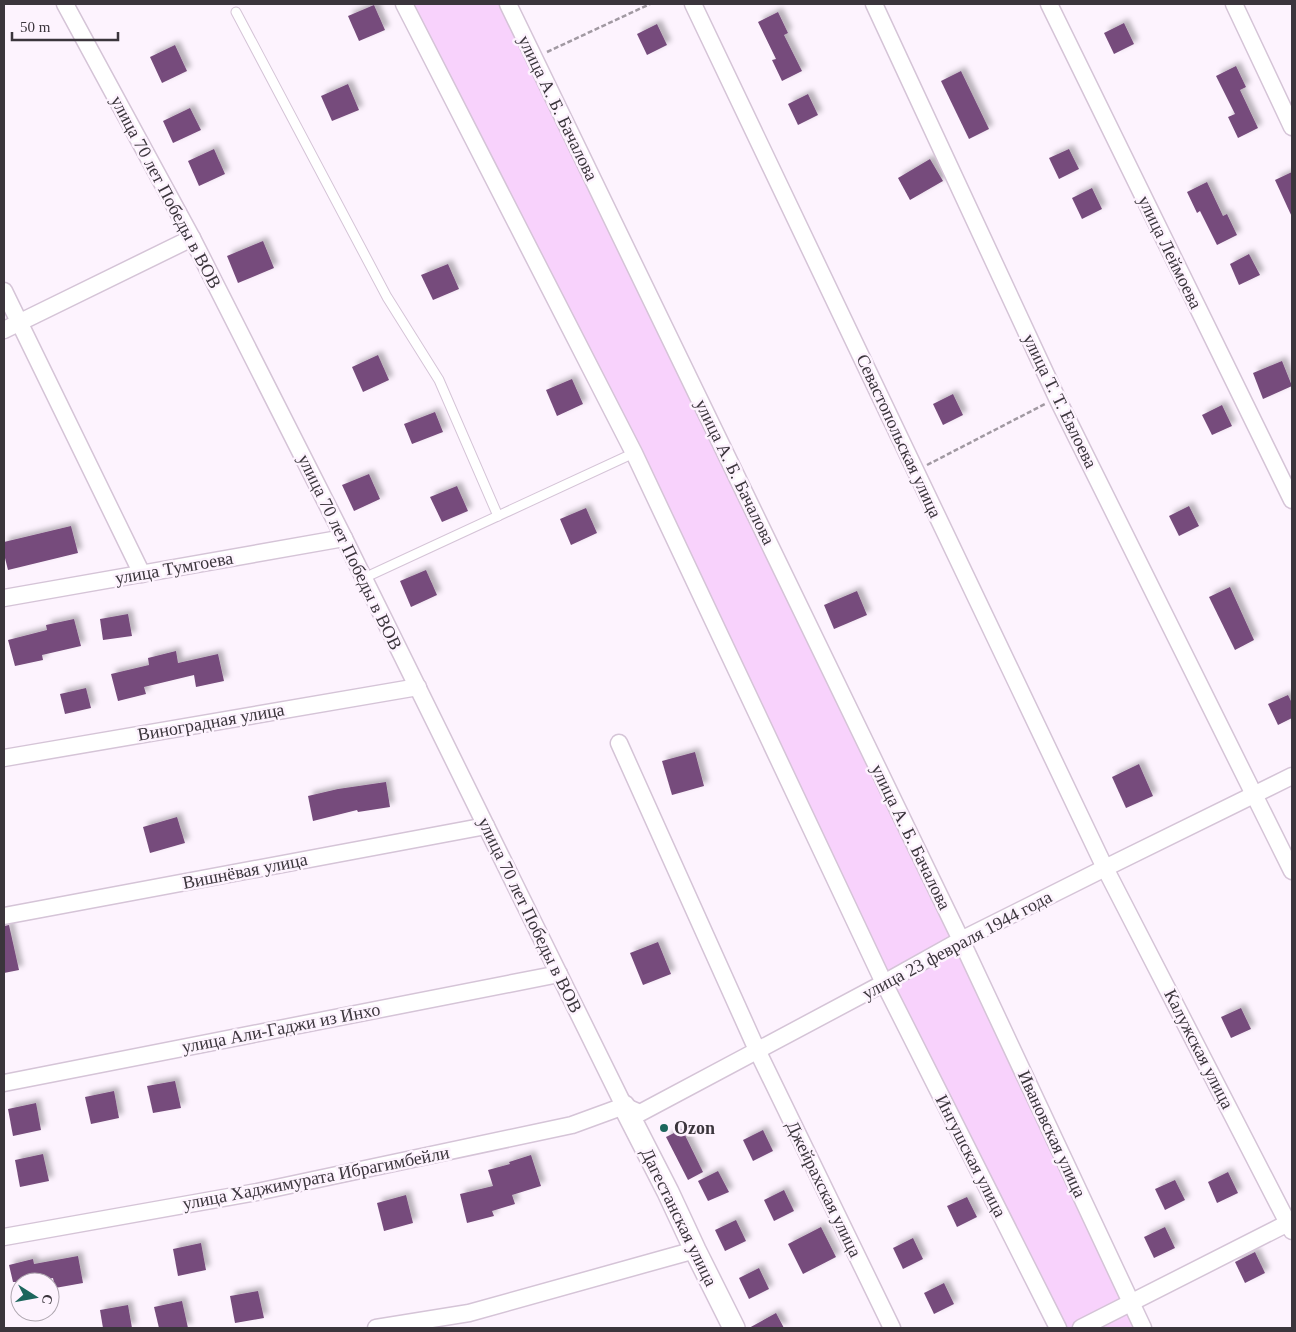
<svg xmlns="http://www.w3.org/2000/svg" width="1296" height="1332" font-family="Georgia,serif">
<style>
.green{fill:#f8d2fc}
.building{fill:#764b7b;filter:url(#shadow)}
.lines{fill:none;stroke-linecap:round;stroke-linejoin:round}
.service-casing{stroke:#d5c4d7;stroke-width:11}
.minor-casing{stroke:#d5c4d7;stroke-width:19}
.tertiary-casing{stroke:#d5c4d7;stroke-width:24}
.path{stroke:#a199a2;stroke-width:2.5;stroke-dasharray:5 2.5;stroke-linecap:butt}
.service{stroke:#fff;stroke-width:9}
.minor{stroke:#fff;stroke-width:16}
.tertiary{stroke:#fff;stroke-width:21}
.poi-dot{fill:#1c665d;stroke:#fdf3fe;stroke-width:2}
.labels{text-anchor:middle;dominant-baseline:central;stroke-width:5;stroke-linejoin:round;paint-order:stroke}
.street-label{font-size:18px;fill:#3b353c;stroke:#fdf3fe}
.poi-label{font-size:18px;font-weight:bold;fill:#3b353c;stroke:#fdf3fe;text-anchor:start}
</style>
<defs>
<filter id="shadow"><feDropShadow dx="4.5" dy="-4.5" stdDeviation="2.5" flood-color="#0004"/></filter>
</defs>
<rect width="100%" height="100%" fill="#fdf3fe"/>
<path class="green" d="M406,4H507L1143,1328H1058Z"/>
<g class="building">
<path d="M374,5L385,30L359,41L348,16Z"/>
<path d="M778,12L788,33L784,35L802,71L782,81L772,60L776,59L758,22Z"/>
<path d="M1124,23L1134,44L1114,54L1104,33Z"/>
<path d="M657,24L667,45L647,55L637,34Z"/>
<path d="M175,45L187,71L162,83L150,57Z"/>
<path d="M1236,66L1246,87L1240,90L1258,128L1238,138L1228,117L1235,114L1216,76Z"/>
<path d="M961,71L989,129L969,139L941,81Z"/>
<path d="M348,84L359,110L332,121L321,96Z"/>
<path d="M808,94L818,115L798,125L788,104Z"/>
<path d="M190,108L201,130L173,143L163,121Z"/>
<path d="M214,149L225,174L199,186L188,161Z"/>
<path d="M1069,149L1079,169L1059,179L1049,158Z"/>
<path d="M930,159L943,181L910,200L898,178Z"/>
<path d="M1292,172V217L1275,180Z"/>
<path d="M1207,182L1223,216L1227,214L1237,235L1217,245L1200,211L1197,213L1187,192Z"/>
<path d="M1092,188L1102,209L1082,219L1072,198Z"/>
<path d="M263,241L274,268L238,283L227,256Z"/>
<path d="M1249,254L1260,275L1239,285L1230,264Z"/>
<path d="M448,264L459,289L433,300L421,275Z"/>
<path d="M378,355L389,380L363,392L352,367Z"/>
<path d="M1282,361L1292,386L1263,399L1253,373Z"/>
<path d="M572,379L583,404L557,416L546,390Z"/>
<path d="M953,394L963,415L943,425L933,404Z"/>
<path d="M1222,405L1232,426L1212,435L1202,415Z"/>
<path d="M435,412L443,432L412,444L404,424Z"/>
<path d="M369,474L380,499L354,511L342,485Z"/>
<path d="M457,486L468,511L442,522L430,497Z"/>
<path d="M1189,506L1199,526L1179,536L1169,516Z"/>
<path d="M586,508L597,533L571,545L560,519Z"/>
<path d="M71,526L78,553L8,570L4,554V542Z"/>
<path d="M426,570L437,595L411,607L400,581Z"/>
<path d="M1230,587L1254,640L1235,650L1209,597Z"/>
<path d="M857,591L867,615L834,629L824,605Z"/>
<path d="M128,614L132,636L103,640L100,619Z"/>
<path d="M74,619L81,646L42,655L43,660L15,666L8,640L47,630L46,625Z"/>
<path d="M176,651L178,663L218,654L224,681L196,687L194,675L144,687L146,694L118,701L111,674L149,665L148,658Z"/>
<path d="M86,688L91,708L65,714L60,694Z"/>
<path d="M1288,695L1292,703V718L1278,725L1268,704Z"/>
<path d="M695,752L704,786L672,795L662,761Z"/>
<path d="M1139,764L1153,796L1126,808L1112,777Z"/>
<path d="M386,782L390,807L358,812L357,810L313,821L308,796L338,789Z"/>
<path d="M177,817L185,843L150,853L143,827Z"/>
<path d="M9,925L19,970L4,973V926Z"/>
<path d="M658,942L671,974L643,985L630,953Z"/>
<path d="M1241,1008L1251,1029L1231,1038L1221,1017Z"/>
<path d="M175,1081L181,1108L153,1113L147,1086Z"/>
<path d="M114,1091L119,1118L91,1124L85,1097Z"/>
<path d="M36,1103L41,1130L13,1136L8,1109Z"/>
<path d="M682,1129L703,1172L688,1180L666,1137Z"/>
<path d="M763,1130L773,1151L753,1161L743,1140Z"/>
<path d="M43,1154L49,1181L20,1187L15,1160Z"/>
<path d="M531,1155L541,1186L512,1195L515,1204L492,1211L494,1216L467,1223L460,1194L493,1186L488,1170L510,1164L509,1162Z"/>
<path d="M718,1171L729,1192L708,1201L698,1181Z"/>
<path d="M1228,1172L1238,1193L1217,1203L1208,1182Z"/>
<path d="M1175,1180L1185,1200L1165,1210L1155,1189Z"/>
<path d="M784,1190L794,1211L774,1221L764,1200Z"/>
<path d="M406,1195L413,1223L384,1231L377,1203Z"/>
<path d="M967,1197L977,1217L957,1227L947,1206Z"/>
<path d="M736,1220L746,1241L725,1251L715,1230Z"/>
<path d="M821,1227L836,1257L803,1274L788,1244Z"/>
<path d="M1165,1227L1175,1248L1154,1258L1144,1237Z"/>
<path d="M913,1238L923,1259L903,1269L893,1248Z"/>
<path d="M201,1243L206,1270L178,1276L173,1249Z"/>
<path d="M1255,1252L1265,1273L1245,1283L1235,1262Z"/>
<path d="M78,1256L83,1283L55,1288L53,1278L35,1282H13L9,1265L33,1259L34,1264Z"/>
<path d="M759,1268L769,1289L749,1299L739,1278Z"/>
<path d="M944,1283L954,1304L934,1314L924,1293Z"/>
<path d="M258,1291L264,1318L235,1323L230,1296Z"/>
<path d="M182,1301L188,1328H159L154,1307Z"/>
<path d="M128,1305L132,1328H103L100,1310Z"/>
<path d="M776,1313L784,1328H749Z"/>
</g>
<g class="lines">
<g class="service-casing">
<g id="service">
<path d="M236,12L387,297L439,380L498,516"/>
<path d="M364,578L634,453"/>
</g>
</g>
<g class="minor-casing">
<g id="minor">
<path d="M65,4L192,238L344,538L624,1106"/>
<path d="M404,4L634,453L884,983L1058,1328"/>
<path d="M508,4L961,940L1143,1328"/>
<path d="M693,4L1105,868L1292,1231"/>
<path d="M874,4L1057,398L1292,871"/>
<path d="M1049,4L1292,500"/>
<path d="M1234,4L1292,127"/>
<path d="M4,291L142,574"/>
<path d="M4,330L192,238"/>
<path d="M4,598L344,538"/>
<path d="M619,743L757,1050L892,1328"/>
<path d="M4,758L418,687"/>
<path d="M4,916L486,826"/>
<path d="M4,1083L559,974"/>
<path d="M624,1106L640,1113L884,983L961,940L1105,868L1292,776"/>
<path d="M4,1237L257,1192L572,1125L624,1106"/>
<path d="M376,1328L469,1313L695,1250"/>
<path d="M1081,1328L1292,1221"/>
</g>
</g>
<g class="tertiary-casing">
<path id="tertiary" d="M624,1106L668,1192L695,1250L734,1328"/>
</g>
<g class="path">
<path d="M547,52L650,4"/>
<path d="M927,465L1045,404"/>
</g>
<use href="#service" class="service"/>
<use href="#minor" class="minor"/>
<use href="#tertiary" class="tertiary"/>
</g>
<circle class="poi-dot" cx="664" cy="1128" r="5"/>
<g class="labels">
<g class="street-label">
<text transform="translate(558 108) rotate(64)">улица А. Б. Бачалова</text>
<text transform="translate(166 192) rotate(62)">улица 70 лет Победы в ВОВ</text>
<text transform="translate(1170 252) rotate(64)">улица Леймоева</text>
<text transform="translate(1060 401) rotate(64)">улица Т. Т. Евлоева</text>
<text transform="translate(899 436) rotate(65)">Севастопольская улица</text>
<text transform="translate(735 472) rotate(64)">улица А. Б. Бачалова</text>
<text transform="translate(350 552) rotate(64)">улица 70 лет Победы в ВОВ</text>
<text transform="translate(174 568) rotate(-10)">улица Тумгоева</text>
<text transform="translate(211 722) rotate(-10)">Виноградная улица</text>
<text transform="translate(911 837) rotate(64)">улица А. Б. Бачалова</text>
<text transform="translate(245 871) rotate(-11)">Вишнёвая улица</text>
<text transform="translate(530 915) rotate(64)">улица 70 лет Победы в ВОВ</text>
<text transform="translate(957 945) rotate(-28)">улица 23 февраля 1944 года</text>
<text transform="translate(281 1028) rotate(-11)">улица Али-Гаджи из Инхо</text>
<text transform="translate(1199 1049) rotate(63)">Калужская улица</text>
<text transform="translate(1052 1134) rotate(65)">Ивановская улица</text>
<text transform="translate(971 1156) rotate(63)">Ингушская улица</text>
<text transform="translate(316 1178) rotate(-11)">улица Хаджимурата Ибрагимбейли</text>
<text transform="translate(824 1189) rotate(64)">Джейрахская улица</text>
<text transform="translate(679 1217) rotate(64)">Дагестанская улица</text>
</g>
<g class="poi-label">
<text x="674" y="1128">Ozon</text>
</g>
</g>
<rect width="1296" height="1332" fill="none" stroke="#3b353c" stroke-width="10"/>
<g transform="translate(35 1297) rotate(101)"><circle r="24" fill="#fdf3fe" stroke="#afa7b0"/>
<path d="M0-4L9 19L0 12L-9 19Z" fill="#1c665d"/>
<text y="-8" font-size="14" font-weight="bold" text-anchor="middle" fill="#3b353c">С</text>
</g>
<path d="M12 32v8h106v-8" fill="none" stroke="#3b353c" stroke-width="2.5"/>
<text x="20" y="32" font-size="15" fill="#3b353c" stroke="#fdf3fe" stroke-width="4" paint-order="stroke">50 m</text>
</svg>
